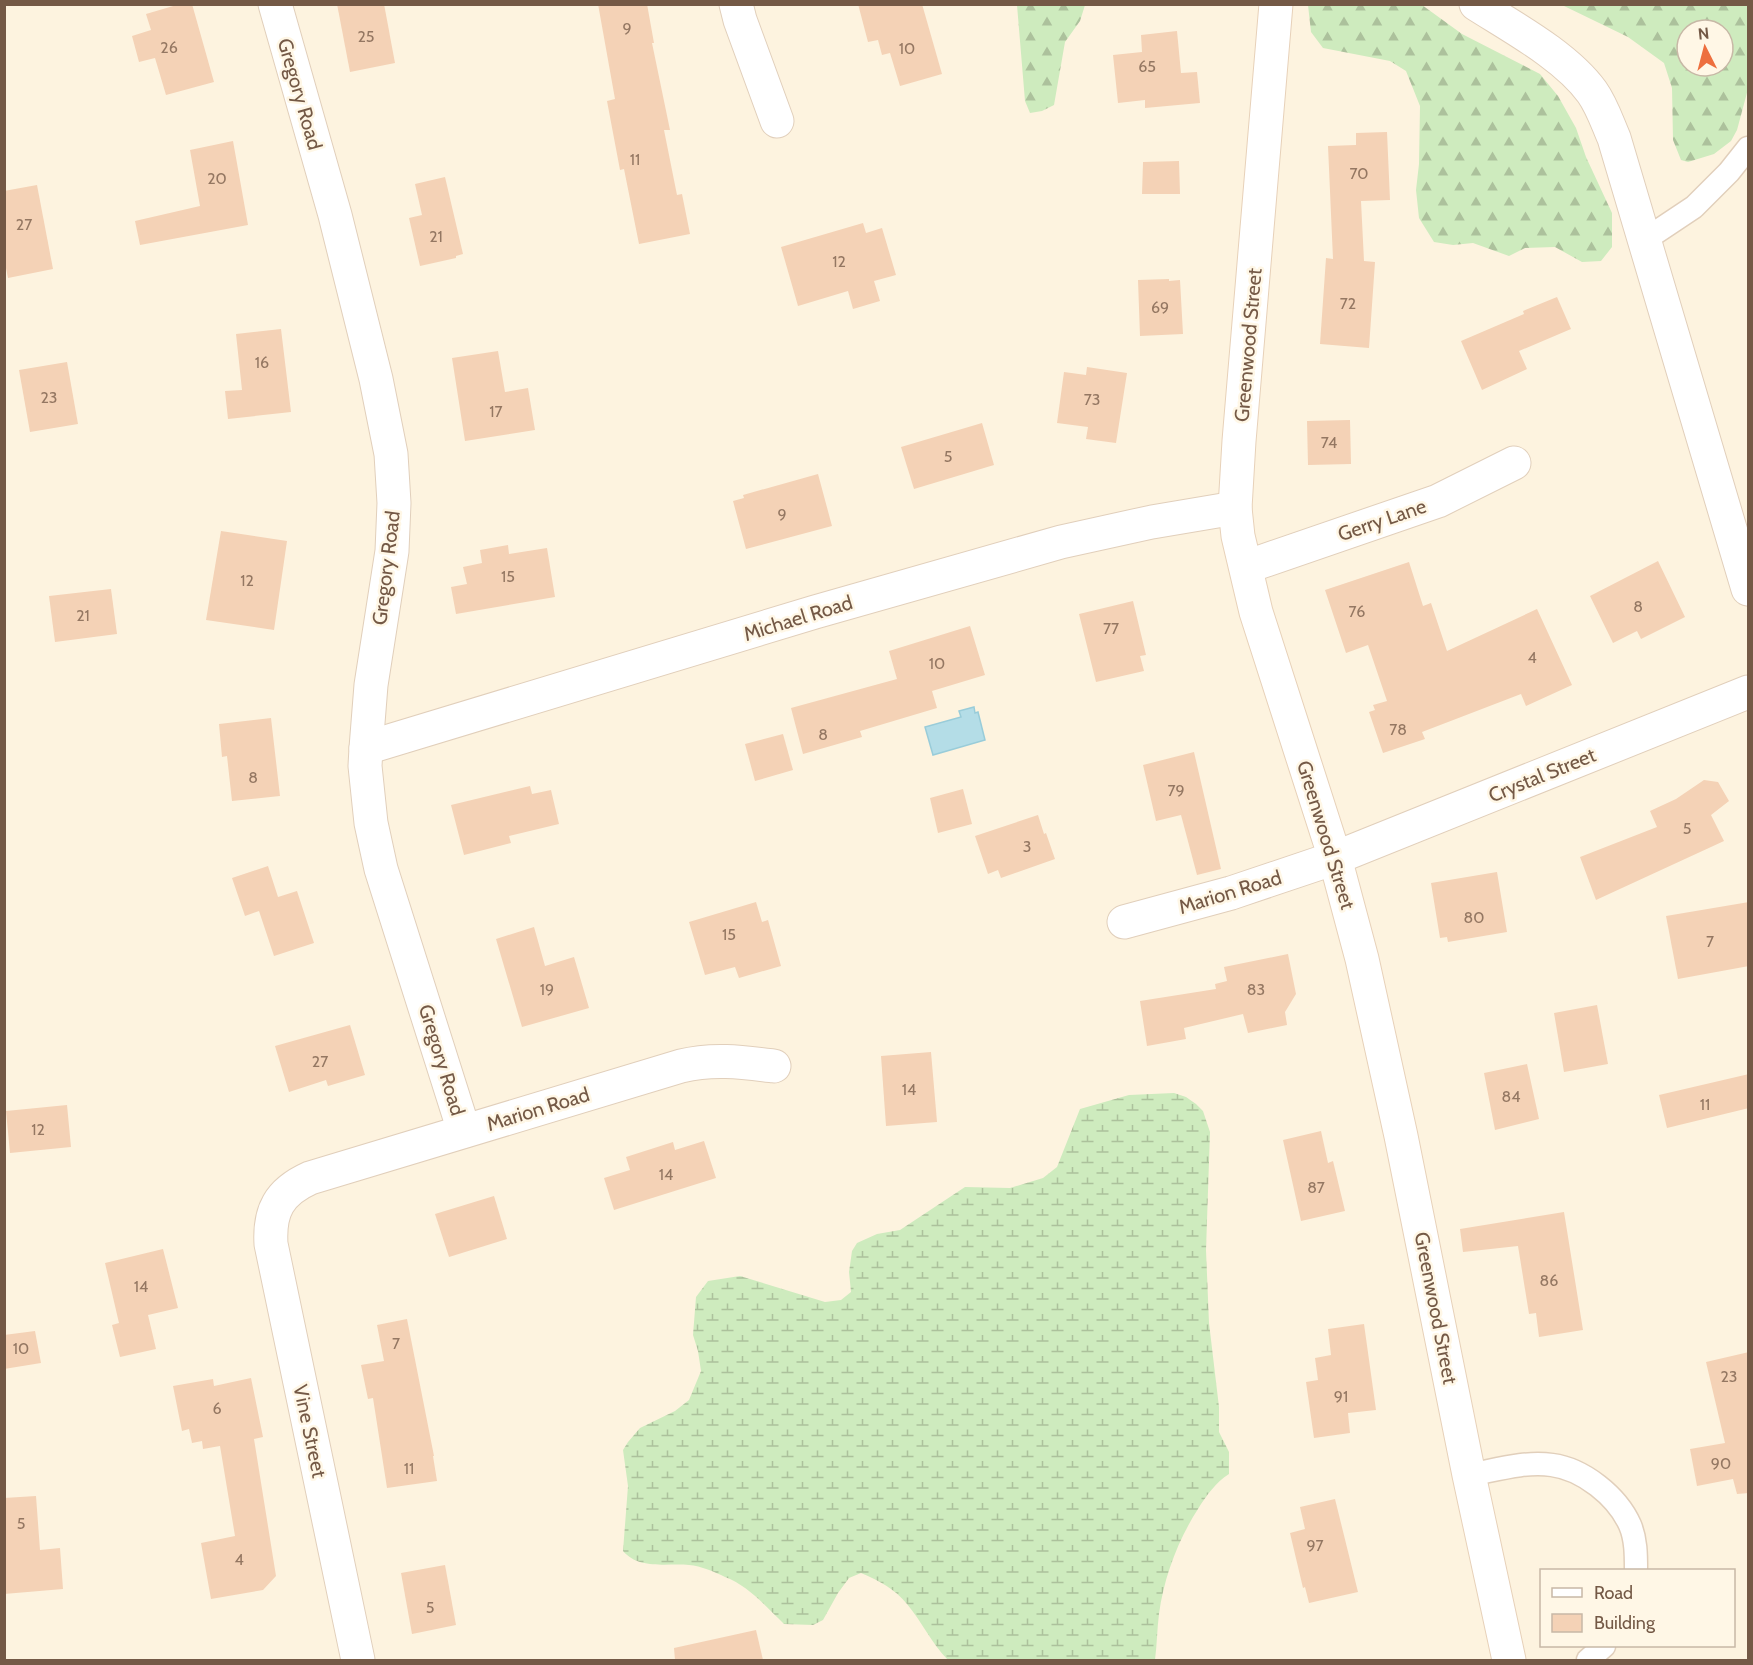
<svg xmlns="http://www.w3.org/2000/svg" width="1753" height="1665" font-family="Cabin,sans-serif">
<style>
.forest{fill:url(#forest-firs);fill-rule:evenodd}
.wetland{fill:url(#wetland-marsh)}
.water{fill:#b4dde7;stroke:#99ccd9;stroke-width:1.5}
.building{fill:#f4d2b6}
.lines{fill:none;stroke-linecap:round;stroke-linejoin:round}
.lane-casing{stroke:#e1cfbb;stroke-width:25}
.street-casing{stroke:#e1cfbb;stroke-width:35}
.secondary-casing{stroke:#e7d1b9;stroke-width:35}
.lane{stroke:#fff;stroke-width:22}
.street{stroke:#fff;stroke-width:33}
.secondary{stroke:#fff;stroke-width:33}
.labels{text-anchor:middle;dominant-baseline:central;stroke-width:5;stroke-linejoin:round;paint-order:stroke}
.number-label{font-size:16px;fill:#947762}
.street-label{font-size:20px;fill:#745946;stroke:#fff7e6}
</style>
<defs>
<pattern id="forest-firs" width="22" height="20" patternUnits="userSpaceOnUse" patternTransform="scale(1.5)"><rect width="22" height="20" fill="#ceebbe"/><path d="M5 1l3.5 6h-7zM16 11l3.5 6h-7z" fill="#acc19c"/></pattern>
<pattern id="wetland-marsh" width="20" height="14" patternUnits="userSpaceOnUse" patternTransform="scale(1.5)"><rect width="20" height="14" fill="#ceebbe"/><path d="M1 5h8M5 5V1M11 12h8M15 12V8" fill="none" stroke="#acc19c"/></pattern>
</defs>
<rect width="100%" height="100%" fill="#fdf3df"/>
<g class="forest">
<path d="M1017,5H1085L1080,21L1065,42L1054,105L1042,111L1030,113L1025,101Z"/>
<path d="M1308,5H1422L1462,34L1540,74L1558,96L1576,128L1586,157L1612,213V247L1601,261L1582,262L1555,247L1525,248L1509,256L1473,243L1453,245L1434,242L1419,218L1416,190L1419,164L1420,106L1406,71L1390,61L1323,48L1311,32Z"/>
<path d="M1562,5H1748V89L1737,130L1731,141L1714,154L1688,162L1681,160L1673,140L1672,88L1664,63L1628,37ZM1687,30H1723V66H1687Z"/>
</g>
<path class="wetland" d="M1174,1093L1186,1097L1196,1104L1203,1111L1210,1132L1206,1250L1209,1323L1219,1407V1432L1229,1452V1474C1216,1482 1206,1496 1198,1509C1178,1540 1164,1577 1159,1614C1157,1629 1157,1645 1155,1660H948C932,1644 922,1622 907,1604C895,1589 878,1580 861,1573L849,1578L838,1593L823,1620L813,1625L784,1624C766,1607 749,1586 725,1577C715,1572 701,1566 689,1565C667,1563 639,1570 623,1551L628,1486L623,1450L628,1442L640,1428L675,1411L689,1400L701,1371L698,1351L693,1335L696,1297L708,1281L740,1276L825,1302L841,1300L851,1292L849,1272L852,1251L857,1243L877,1234L900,1230L965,1187L1010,1188L1043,1178L1057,1167L1080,1109L1129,1095Z"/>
<path class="water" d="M974,707L975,713L978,712L985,740L933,755L925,727L961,717L959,711Z"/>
<g class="building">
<path d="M180,4H192L214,82L166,95L155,58L139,62L132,36L151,30L146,14Z"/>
<path d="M337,4H384L395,63L350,72Z"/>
<path d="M598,4H647L654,43H652L670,130H664L677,195L682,194L690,234L639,244L624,169L620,170L607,101L615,99Z"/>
<path d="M858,4H922L942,74L900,86L890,53L882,55L878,40L868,42Z"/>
<path d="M1177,31L1181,73L1197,72L1200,103L1145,108V100L1118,103L1113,55L1142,52L1141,35Z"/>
<path d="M1387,132L1390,200L1361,201L1364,261L1375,262L1369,348L1320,344L1326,258L1333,259L1328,146L1356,145V133Z"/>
<path d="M233,141L248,225L140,245L135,221L200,206L190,150Z"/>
<path d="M1179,161L1180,194H1142L1143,162Z"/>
<path d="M445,177L463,254L456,256V258L420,266L409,218L422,215L415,184Z"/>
<path d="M37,185L53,269L8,278L4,258V191Z"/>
<path d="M863,223L866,233L882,228L896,275L874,281L880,301L853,309L848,291L798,306L781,247Z"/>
<path d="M1169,279V281L1180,280L1183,334L1140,336L1138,280Z"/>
<path d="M1557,297L1571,329L1519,351L1527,369L1482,390L1461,341L1524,314L1523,311Z"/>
<path d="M281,329L291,412L228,419L225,391L242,390L236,334Z"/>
<path d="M498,351L505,392L528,388L535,430L465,441L452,358Z"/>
<path d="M67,362L78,424L30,432L19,370Z"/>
<path d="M1087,367L1127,373L1116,443L1086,439L1088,427L1057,423L1064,372L1086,375Z"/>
<path d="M1350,420L1351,464L1308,465L1307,421Z"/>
<path d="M982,423L994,465L914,489L901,447Z"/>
<path d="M818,474L832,526L746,549L733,501L744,498L743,495Z"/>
<path d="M221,531L287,541L274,630L206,620Z"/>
<path d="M508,545L509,554L547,548L555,597L456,614L451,587L467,584L463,567L482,563L480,550Z"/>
<path d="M1658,561L1685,617L1641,639L1637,631L1613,643L1590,596Z"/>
<path d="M1409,562L1423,606L1431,603L1447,651L1537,609L1572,685L1526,706L1521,694L1422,732L1425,739L1383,753L1369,712L1375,710L1373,705L1387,701L1368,645L1346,653L1325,590Z"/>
<path d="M111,589L117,634L55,642L49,596Z"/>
<path d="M1133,601L1146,655L1140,656L1144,671L1096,682L1079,614Z"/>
<path d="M970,626L985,675L932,691L937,708L860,731L862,737L803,754L791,708L897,679L889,651Z"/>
<path d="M271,718L280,796L232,801L227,756L222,757L219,724Z"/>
<path d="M783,734L793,770L755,781L745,744Z"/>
<path d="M1194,752L1221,869L1197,875L1181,815L1156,821L1143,765Z"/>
<path d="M1704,780L1718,782L1729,801L1711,815L1724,841L1596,900L1580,857L1657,827L1650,811L1676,799Z"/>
<path d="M530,786L532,794L551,790L559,824L509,836L511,843L464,855L451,805Z"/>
<path d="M963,789L972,824L938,833L930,798Z"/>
<path d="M1038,815L1044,834L1046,833L1055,859L1001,878L998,870L988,874L975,836Z"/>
<path d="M268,866L278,897L297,891L314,943L274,956L259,911L245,916L232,878Z"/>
<path d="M1497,872L1507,932L1448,942L1447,937L1440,938L1431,883Z"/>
<path d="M756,902L762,922L768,920L781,966L739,978L735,967L705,975L689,922Z"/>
<path d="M1749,902V966L1678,979L1666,916Z"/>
<path d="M534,927L545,966L574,957L589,1008L522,1027L496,939Z"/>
<path d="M1288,954L1296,994L1285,1012L1287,1025L1248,1033L1243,1014L1184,1028L1186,1039L1147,1046L1140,1001L1216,989L1215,984L1227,981L1224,967Z"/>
<path d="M1597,1005L1608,1064L1564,1072L1554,1013Z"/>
<path d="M350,1025L365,1075L328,1086L326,1080L289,1092L275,1046Z"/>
<path d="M931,1052L937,1122L886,1126L881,1056Z"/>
<path d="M1527,1064L1539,1119L1495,1130L1484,1073Z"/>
<path d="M1749,1074V1108L1667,1128L1659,1095Z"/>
<path d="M67,1105L71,1147L10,1153L6,1111Z"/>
<path d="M1321,1131L1328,1163L1333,1161L1345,1211L1301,1221L1283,1140Z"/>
<path d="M704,1141L716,1178L614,1210L604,1178L630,1170L626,1157L673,1142L675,1150Z"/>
<path d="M494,1196L507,1239L449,1257L435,1214Z"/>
<path d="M1564,1212L1583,1330L1539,1337L1536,1313L1529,1314L1518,1246L1463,1252L1460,1229Z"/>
<path d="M163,1249L178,1308L148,1315L156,1349L120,1357L112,1325L119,1323L105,1263Z"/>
<path d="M407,1319L434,1456H433L437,1481L387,1488L373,1398L368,1399L361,1365L384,1361L377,1325Z"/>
<path d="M1364,1324L1376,1410L1348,1413L1350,1433L1314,1438L1306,1382L1318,1380L1315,1358L1331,1355L1328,1329Z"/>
<path d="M35,1331L41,1363L4,1369V1335Z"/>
<path d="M1749,1352V1493L1737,1494L1733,1479L1697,1486L1690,1449L1725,1443L1706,1362Z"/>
<path d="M251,1378L263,1437L254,1439L276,1576L263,1590L211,1599L201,1543L235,1536L220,1446L203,1449L202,1441L192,1443L189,1429L182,1431L173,1386L213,1379L214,1386Z"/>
<path d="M36,1496L40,1550L60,1548L63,1589L4,1594V1498Z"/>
<path d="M1335,1499L1358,1592L1309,1603L1305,1587L1303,1588L1290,1533L1305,1529L1300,1507Z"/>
<path d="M445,1565L456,1625L412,1634L401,1573Z"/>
<path d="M756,1630L763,1660H675L674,1648Z"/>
</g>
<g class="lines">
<g class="lane-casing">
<g id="lane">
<path d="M1643,241L1694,207L1729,172L1748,148"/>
<path d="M1469,1475C1496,1470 1525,1461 1552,1465C1583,1469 1617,1496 1630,1525C1636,1539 1636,1555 1636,1570"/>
<path d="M1588,1660L1604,1646"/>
</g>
</g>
<g class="street-casing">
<g id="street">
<path d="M275,4L335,215L376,379L391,454L394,503L392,551L371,685L366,748L365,766L371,823L381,869L464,1131"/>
<path d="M736,4L740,20L777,121"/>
<path d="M1476,4C1512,27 1566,56 1592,92C1602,106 1607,122 1614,138L1748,589"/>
<path d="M1246,567L1438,501L1514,463"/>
<path d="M366,748L815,612L1061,542L1152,522L1235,508"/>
<path d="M1124,922L1231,893L1335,858L1748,692"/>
<path d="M358,1660L271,1244C269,1211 279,1192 310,1178L681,1066C713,1058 742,1062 774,1066"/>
</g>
</g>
<g class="secondary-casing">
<path id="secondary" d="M1276,4L1239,441L1235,508L1238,536L1256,612L1335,858L1362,959L1401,1136L1469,1475L1509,1660"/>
</g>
<use href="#lane" class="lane"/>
<use href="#street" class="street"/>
<use href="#secondary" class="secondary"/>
</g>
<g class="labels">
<g class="number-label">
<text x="627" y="28">9</text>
<text x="366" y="36">25</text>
<text x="169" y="47">26</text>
<text x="907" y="48">10</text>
<text x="1147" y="66">65</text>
<text x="635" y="159">11</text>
<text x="1359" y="173">70</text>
<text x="217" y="178">20</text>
<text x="24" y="224">27</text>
<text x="436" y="236">21</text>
<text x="839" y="261">12</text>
<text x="1348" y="303">72</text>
<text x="1160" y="307">69</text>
<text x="262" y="362">16</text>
<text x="49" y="397">23</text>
<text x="1092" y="399">73</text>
<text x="496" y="411">17</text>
<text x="1329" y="442">74</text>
<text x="948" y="456">5</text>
<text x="782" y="514">9</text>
<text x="508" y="576">15</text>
<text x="247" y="580">12</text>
<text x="1638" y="606">8</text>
<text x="1357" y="611">76</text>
<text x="83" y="615">21</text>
<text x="1111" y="628">77</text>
<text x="1532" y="657">4</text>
<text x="937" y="663">10</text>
<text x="1398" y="729">78</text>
<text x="823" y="734">8</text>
<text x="253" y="777">8</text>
<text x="1176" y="790">79</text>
<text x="1687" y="828">5</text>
<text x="1027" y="846">3</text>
<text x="1474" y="917">80</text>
<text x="729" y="934">15</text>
<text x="1710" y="941">7</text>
<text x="547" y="989">19</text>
<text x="1256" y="989">83</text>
<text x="320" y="1061">27</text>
<text x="909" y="1089">14</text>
<text x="1511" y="1096">84</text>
<text x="1705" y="1104">11</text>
<text x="38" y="1129">12</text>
<text x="666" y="1174">14</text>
<text x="1316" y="1187">87</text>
<text x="1549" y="1280">86</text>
<text x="141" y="1286">14</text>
<text x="396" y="1343">7</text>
<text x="21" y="1348">10</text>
<text x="1729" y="1376">23</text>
<text x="1341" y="1396">91</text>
<text x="217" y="1408">6</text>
<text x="1721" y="1463">90</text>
<text x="409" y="1468">11</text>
<text x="21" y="1523">5</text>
<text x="1315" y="1545">97</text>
<text x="239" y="1559">4</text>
<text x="430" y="1607">5</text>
</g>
<g class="street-label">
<text transform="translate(300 94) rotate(74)">Gregory Road</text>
<text transform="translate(1248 345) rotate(-85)">Greenwood Street</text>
<text transform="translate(1382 520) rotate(-19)">Gerry Lane</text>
<text transform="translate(386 568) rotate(-83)">Gregory Road</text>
<text transform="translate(798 618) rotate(-17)">Michael Road</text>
<text transform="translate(1542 775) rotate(-22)">Crystal Street</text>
<text transform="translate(1326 835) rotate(73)">Greenwood Street</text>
<text transform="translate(1230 892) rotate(-17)">Marion Road</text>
<text transform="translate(442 1060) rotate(73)">Gregory Road</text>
<text transform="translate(538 1109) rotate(-17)">Marion Road</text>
<text transform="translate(1436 1308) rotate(79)">Greenwood Street</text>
<text transform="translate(310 1431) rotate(78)">Vine Street</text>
</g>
</g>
<rect width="1753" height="1665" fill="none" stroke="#745946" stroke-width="12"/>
<rect x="1540" y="1569" width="195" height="78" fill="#fff7e6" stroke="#c7b8a6" stroke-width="1.5"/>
<rect x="1552" y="1588" width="30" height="9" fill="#ffffff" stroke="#c7b8a6" stroke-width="1.5"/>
<text x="1594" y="1599" font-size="18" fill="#745946">Road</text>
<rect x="1552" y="1614" width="30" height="18" fill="#f4d2b6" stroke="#c7b8a6" stroke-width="1.5"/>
<text x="1594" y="1629" font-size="18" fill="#745946">Building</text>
<g transform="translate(1705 48) rotate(354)"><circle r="28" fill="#fff7e6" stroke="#c7b8a6" stroke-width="1.5"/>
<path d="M0-4.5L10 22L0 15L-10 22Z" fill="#ed6f3e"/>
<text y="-9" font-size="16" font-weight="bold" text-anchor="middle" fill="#745946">N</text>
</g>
</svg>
